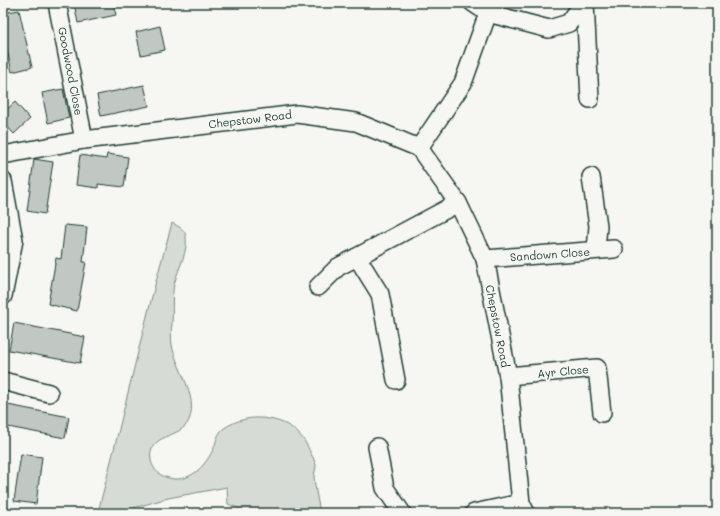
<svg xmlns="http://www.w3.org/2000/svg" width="720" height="516" font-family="Mali,sans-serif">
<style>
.green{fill:#d6dbd6;stroke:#7a8c85}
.building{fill:#c1c8c3;stroke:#1f3d34}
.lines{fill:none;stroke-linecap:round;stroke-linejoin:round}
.minor-casing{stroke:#1f3d34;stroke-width:20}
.minor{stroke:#f6f6f2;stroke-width:17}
.labels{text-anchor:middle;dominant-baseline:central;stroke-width:4;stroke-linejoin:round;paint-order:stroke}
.street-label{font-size:11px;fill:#1f3d34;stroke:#f6f6f2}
</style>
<rect width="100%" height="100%" fill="#f6f6f2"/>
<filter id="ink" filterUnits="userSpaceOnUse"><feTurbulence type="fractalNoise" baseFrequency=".025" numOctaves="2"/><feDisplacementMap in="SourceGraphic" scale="8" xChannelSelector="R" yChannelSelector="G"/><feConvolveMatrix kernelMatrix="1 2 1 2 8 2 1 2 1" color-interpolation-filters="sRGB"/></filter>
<g filter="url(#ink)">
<path class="green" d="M172,223C178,226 186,230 186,237C188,252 179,267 175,281C171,294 173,310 172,323C171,330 171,338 172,345C176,368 199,396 189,420C182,439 146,433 151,460C152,466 156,473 163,476C185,486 203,470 213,450C216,443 217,434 223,429C237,419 253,416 269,419C291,423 303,434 311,454C313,457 315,462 316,465C316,469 314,473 314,477C315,489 318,501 320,513L247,512L228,504L227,487L168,498L116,513H100L99,508C124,413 145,317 172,223Z"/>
<g class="building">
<path d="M74,3H113L116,15L78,23Z"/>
<path d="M19,10L32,67L12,72L3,32V13Z"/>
<path d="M160,26L165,50L141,55L136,32Z"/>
<path d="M144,85L149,106L101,116L97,95Z"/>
<path d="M63,89L69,118L48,123L42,93Z"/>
<path d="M15,102L30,119L14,134L3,122V113Z"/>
<path d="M107,154L128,157L124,187L98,184V188L76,185L80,155L106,159Z"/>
<path d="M34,159L53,162L45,214L27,211Z"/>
<path d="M65,225L87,227L83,262H86L77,311L48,304L56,258L61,259Z"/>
<path d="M14,323L85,337L80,363L9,350Z"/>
<path d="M3,404L69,417L65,438L3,426Z"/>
<path d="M21,454L42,457L36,504L14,501Z"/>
</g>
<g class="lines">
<g class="minor-casing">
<g id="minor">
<path d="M57,3L84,140"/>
<path d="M473,3L488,13"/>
<path d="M585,3L590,99"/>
<path d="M419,148L463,83L488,13L549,29L569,23L583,3"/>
<path d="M3,155L84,140L297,114L356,122L419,148L458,203L485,259L508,376L521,503L526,513"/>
<path d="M591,177L598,226L596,250"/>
<path d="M3,181L14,240L3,296"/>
<path d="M357,257L380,294L396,380"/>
<path d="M485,259L614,249"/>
<path d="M318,287L338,267L458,203"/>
<path d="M508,376L597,368L602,413"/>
<path d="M3,381L49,393"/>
<path d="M377,447L385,488L402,513"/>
<path d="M474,513L521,503"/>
</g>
</g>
<use href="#minor" class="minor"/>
</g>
</g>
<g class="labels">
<g class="street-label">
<text transform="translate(71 71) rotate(79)">Goodwood Close</text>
<text transform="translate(250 119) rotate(-7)">Chepstow Road</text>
<text transform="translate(550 254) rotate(-4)">Sandown Close</text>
<text transform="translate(498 326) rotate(79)">Chepstow Road</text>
<text transform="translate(563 371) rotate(-5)">Ayr Close</text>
</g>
</g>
<rect width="720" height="516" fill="none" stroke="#f6f6f2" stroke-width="16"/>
<rect x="8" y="8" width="704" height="500" fill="none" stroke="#1f3d34" stroke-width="1.5" filter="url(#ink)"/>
</svg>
